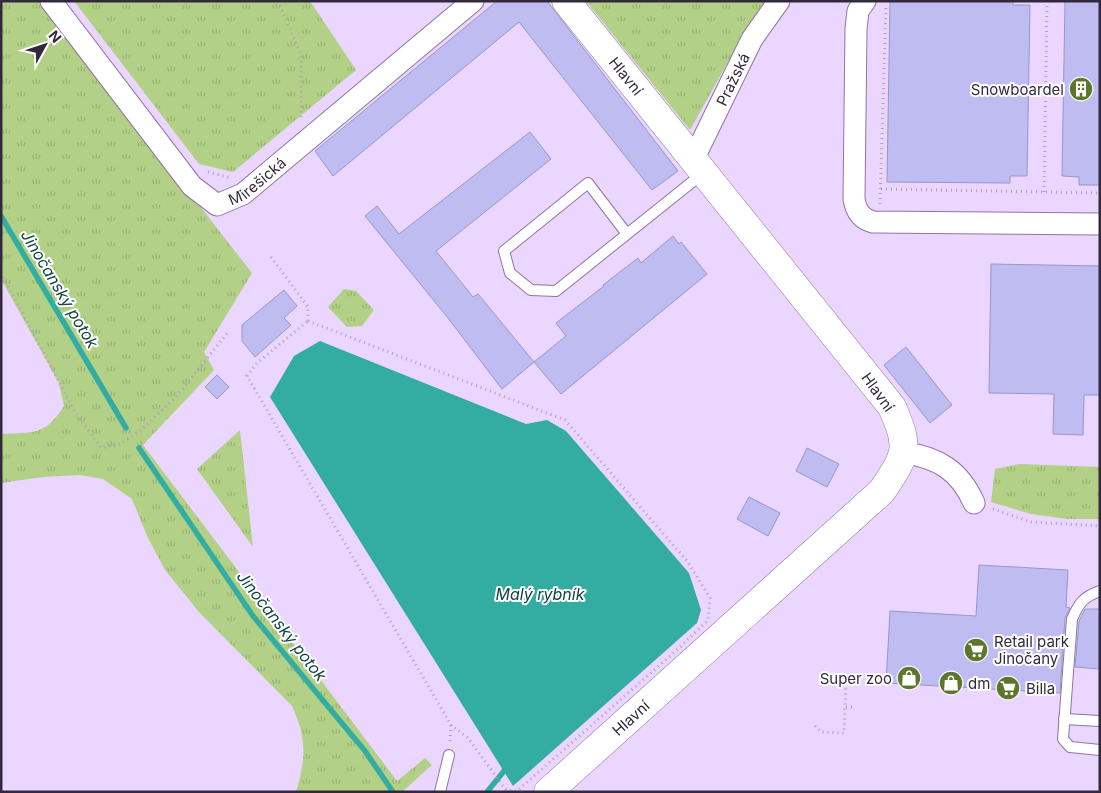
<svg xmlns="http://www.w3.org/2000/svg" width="1101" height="793" font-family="Inter,sans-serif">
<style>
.grass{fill:url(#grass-tufts)}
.water{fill:#33ada2}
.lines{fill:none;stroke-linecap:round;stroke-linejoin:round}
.stream{stroke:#33ada2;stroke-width:5.5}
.building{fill:#bebcf0;stroke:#9996c8}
.lane-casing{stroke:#8d76a4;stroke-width:12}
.street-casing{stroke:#8d76a4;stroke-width:23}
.secondary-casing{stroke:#8d76a4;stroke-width:29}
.path{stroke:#af9ec0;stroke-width:3;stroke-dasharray:1 4;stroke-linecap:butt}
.lane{stroke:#fff;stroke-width:10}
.street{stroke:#fff;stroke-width:21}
.secondary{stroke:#fff;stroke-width:28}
.labels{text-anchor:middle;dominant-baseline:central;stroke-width:4;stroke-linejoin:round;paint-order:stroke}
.street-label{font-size:15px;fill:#33293d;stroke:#fff}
.poi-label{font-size:15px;fill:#33293d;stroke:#fff;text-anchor:start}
.water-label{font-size:16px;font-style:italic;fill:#104440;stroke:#fff}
</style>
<defs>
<pattern id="grass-tufts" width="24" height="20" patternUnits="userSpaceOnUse" patternTransform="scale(1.25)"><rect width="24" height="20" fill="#b2d086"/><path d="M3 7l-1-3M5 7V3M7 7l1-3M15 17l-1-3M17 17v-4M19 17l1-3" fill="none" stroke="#9ab375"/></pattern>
</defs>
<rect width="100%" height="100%" fill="#ead6ff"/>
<g class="grass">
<path d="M1,1H40L252,273L204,352L214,370L143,445L397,781L425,758L432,765L402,792H296C306,758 307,739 292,706L199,612L165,570L147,536L132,499L103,479L80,475L43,477L1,483V434C34,432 45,436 64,406L59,383L1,279Z"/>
<path d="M74,1H310L356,70L233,172L199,164Z"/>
<path d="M586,1H766L744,33L690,130Z"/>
<path d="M344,289L356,291L374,310L362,326L347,327L328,307Z"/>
<path d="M240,430L253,547L197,469Z"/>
<path d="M1019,464L1100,467V519H1067L1031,514L991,502L995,469Z"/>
</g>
<path class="water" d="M320,341L526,424L547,420L566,431L689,573L701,610L697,623L513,786L270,397L294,356Z"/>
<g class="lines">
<g class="stream">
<path d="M1,216L126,428"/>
<path d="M139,448L253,616L365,751L393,792"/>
<path d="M487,792L504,771"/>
</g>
</g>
<g class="building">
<path d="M497,1H547L678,171L652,190L519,22L333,176L315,151Z"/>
<path d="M890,1H1013V5H1030L1027,176H1010V183L887,182Z"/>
<path d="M1065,1H1100V185H1079V177L1062,176Z"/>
<path d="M530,132L551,159L436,251L473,297L478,294L534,362L502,389L448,318L365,216L377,206L399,234Z"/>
<path d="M673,236L679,244L681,242L707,274L561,394L534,362L566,336L556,323L604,286L603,285L638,258L641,263Z"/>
<path d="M991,264L1100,266V395H1084L1083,435L1053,434L1054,394L989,393Z"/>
<path d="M284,290L297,306L284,318L291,325L255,357L242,341V325Z"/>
<path d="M906,347L952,405L930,423L884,365Z"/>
<path d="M217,375L229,387L217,399L205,387Z"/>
<path d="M807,448L839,464L827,487L796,471Z"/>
<path d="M749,497L780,513L768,536L737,519Z"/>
<path d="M979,565L1068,570L1066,607L1070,608L1065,618L1060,693L886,683L890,611L976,616Z"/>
<path d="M1085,609H1100V669L1075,667L1079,621Z"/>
</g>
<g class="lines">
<g class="lane-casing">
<g id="lane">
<path d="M627,234L588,183L504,251L510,273L531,290L556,291L702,174"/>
<path d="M1100,591C1083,597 1079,603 1072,619L1063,739L1070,747L1100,750"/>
<path d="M1064,719L1100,721"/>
<path d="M440,792L449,755"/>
</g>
</g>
<g class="street-casing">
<g id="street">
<path id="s1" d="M51,1L192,186L217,205L243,194L473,1"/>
<path d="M865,1L858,11L856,29L854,199C856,211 861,219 873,222L1100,224"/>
<path id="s2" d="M693,160L752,39L779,1"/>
<path d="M904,453C938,457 960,471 974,503"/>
</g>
</g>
<g class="secondary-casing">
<g id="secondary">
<path id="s3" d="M548,792L882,491C907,454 910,448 892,407L566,1"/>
</g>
</g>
<g class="path">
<path d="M278,1L301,55V118"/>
<path d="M208,172L231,178"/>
<path d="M881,189L1100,193"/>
<path d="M1044,192L1047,1"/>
<path d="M880,204L886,5"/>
<path d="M271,257L308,307V321"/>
<path d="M1,273L74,410L101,448L120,444L141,430L176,397L229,331"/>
<path d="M308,321L565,420L687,561L710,598L708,620L678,649L517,791L506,790L468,738L451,725L247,376L257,363Z"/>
<path d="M993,509L1031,522L1100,526"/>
<path d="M846,707H852"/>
<path d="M815,726L821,732L844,733L846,683"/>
<path d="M450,741L451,725"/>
</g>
<use href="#lane" class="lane"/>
<use href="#street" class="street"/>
<use href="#secondary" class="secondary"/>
</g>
<defs>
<g id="building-disc" transform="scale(1.25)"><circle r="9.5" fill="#5c772b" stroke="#fff"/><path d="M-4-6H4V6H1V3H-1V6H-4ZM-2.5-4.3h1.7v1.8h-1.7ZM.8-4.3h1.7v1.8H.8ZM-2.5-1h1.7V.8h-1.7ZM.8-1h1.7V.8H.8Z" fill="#fff"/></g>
<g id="supermarket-disc" transform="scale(1.25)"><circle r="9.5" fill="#5c772b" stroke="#fff"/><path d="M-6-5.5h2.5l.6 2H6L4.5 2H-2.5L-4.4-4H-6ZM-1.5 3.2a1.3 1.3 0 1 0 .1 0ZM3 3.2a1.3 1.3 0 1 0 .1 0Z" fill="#fff"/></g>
<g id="shop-disc" transform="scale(1.25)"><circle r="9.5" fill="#5c772b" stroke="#fff"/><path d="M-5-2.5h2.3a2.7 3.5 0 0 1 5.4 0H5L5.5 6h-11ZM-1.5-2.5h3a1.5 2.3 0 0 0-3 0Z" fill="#fff"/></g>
</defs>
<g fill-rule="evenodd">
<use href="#building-disc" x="1081" y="89"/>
<use href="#supermarket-disc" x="976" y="650"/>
<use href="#shop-disc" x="909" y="678"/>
<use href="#shop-disc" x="951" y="683"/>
<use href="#supermarket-disc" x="1008" y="688"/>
</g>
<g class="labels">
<g class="street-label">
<text transform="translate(626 76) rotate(51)">Hlavní</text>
<text stroke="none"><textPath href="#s2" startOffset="90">Pražská</textPath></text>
<text stroke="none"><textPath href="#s1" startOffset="311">Mirešická</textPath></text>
<text transform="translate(878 392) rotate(54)">Hlavní</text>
<text stroke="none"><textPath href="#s3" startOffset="111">Hlavní</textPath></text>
</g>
<g class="poi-label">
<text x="1064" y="89" text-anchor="end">Snowboardel</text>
<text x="994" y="641">Retail park<tspan x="994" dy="17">Jinočany</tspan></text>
<text x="892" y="678" text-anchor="end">Super zoo</text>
<text x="968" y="683">dm</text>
<text x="1026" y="688">Billa</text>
</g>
<g class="water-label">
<text transform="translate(60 289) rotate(59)">Jinočanský potok</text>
<text x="540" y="594">Malý rybník</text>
<text transform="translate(282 626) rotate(52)">Jinočanský potok</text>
</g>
</g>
<rect width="1101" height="793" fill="none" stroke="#33293d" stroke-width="5"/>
<g transform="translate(45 45) rotate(50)" stroke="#ffffff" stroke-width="4" paint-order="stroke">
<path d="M0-4L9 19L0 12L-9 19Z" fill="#33293d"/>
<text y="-8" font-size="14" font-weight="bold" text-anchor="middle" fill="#33293d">N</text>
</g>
</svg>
